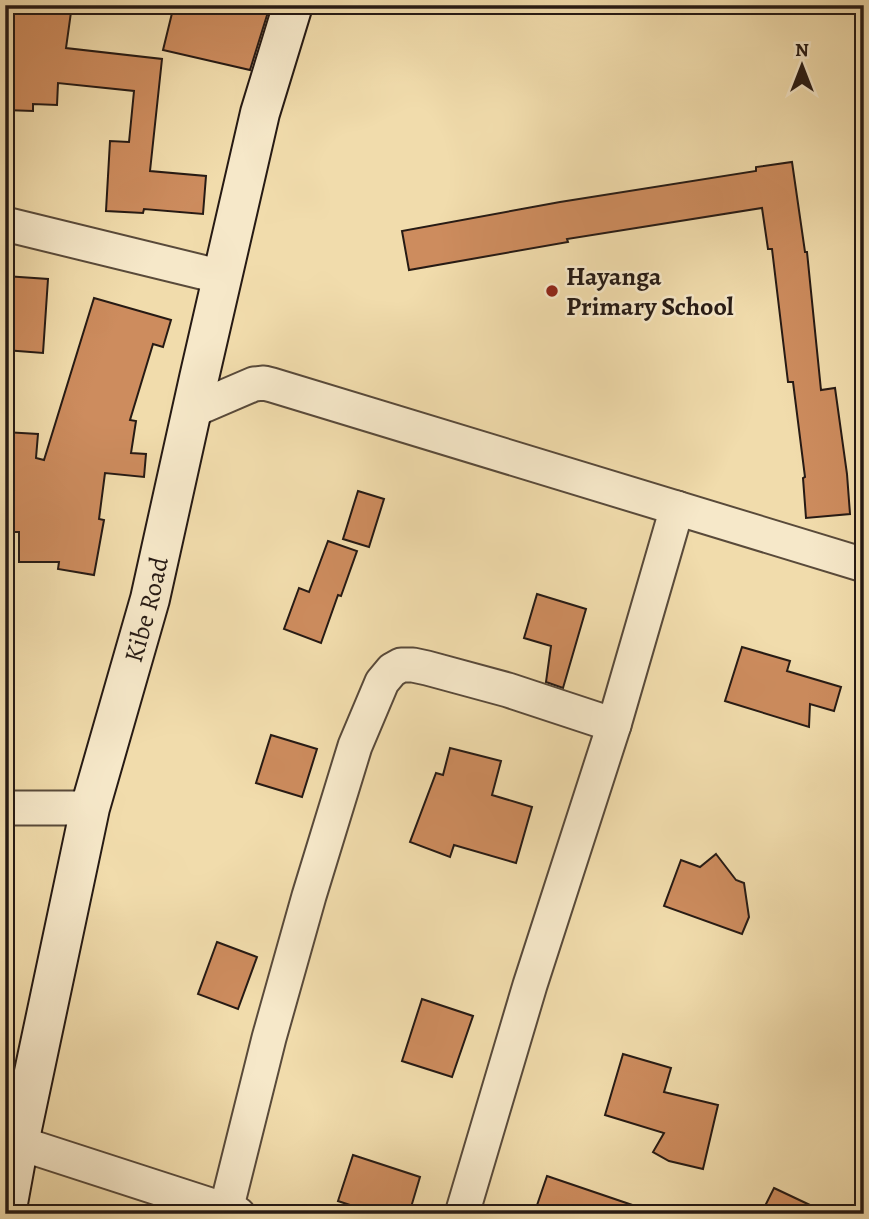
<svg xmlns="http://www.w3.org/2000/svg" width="869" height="1219" font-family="Alegreya,serif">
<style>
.building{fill:#cd8c5e;stroke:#261a14;stroke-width:2}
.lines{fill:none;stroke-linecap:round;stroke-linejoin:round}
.street-casing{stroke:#594a3a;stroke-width:37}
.secondary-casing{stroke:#261a14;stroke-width:42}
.street{stroke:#f6e8c9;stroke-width:33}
.secondary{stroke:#f6e8c9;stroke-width:38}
.poi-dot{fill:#8f2418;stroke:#f6e8c9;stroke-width:2.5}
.labels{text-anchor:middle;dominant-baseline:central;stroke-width:5;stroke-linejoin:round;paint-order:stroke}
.poi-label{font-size:26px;font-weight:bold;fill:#261a14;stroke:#f6e8c9;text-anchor:start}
.street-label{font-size:26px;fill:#261a14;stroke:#f6e8c9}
</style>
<rect width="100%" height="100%" fill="#f1dcac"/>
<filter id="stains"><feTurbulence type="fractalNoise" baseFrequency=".00286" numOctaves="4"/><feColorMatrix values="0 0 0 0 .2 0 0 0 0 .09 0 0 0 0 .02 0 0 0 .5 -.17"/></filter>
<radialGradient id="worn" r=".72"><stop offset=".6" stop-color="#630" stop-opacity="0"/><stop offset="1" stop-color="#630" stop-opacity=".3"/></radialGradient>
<g class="building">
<path d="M5,5H72L66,48L162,59L150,171L206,176L203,214L144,209L143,213L106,211L110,141L129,142L134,91L58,83L57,105L33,104V111L5,110Z"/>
<path d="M174,5H252L251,8L268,12L250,70L163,50Z"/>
<path d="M792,162L805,252H807L821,390L835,388L847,474L850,514L806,518L803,478L805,477L793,382H788L772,249H768L762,208L567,239L568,242L409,270L402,231L560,202L756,171V167Z"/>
<path d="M5,276L48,279L43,353L5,350Z"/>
<path d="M94,298L171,320L163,347L153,344L130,420L136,421L131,453L146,454L144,477L105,473L99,519L104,520L94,575L58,569L59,562H19V532H11L14,491H5V432L38,434L36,458L44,460Z"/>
<path d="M358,491L384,499L369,547L343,539Z"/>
<path d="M328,541L357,551L341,596L338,595L321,643L284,629L299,588L309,592Z"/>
<path d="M537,594L586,609L563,688L546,682L551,646L524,638Z"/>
<path d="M742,647L790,661L787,671L841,687L834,711L810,704L809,727L725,701Z"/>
<path d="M271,735L317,749L302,797L256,783Z"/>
<path d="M450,748L501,761L492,795L532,807L516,863L454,845L450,857L410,842L436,773L443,775Z"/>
<path d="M716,854L736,880L744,883L749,917L742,934L664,906L681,860L700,867Z"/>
<path d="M217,942L257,957L238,1009L198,994Z"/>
<path d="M422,999L473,1016L452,1077L402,1061Z"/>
<path d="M623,1054L671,1068L664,1092L718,1105L703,1169L669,1161L653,1152L664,1133L605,1115Z"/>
<path d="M353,1155L420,1177L409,1214H377L338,1201Z"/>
<path d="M547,1176L647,1210L646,1214H534Z"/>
<path d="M774,1188L829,1214H761Z"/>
</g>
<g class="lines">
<g class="street-casing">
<g id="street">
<path d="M5,224L222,277"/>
<path d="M191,411L254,384L264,383L272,385L864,565"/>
<path d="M5,808H90"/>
<path d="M19,1143L238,1214"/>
<path d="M226,1210L269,1038L309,896L355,746L382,682L392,670L401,665H413L427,668L508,690L614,725"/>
<path d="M462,1214L530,985L614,725L677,508"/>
</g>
</g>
<g class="secondary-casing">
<g id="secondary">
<path id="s1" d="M6,1214L19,1143L90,808L150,599L199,378L260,113L293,5"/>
</g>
</g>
<use href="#street" class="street"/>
<use href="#secondary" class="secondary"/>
</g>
<circle class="poi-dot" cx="552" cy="291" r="7"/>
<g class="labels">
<g class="poi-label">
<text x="566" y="276">Hayanga<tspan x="566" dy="30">Primary School</tspan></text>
</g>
<g class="street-label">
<text stroke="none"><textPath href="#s1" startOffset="621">Kibe Road</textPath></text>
</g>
</g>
<rect width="869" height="1219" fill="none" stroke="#f1dcac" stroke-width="28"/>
<rect x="7" y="7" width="855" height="1205" fill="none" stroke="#261a14" stroke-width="3.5"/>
<rect x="14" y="14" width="841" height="1191" fill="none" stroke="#261a14" stroke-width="2"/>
<g transform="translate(802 66)" stroke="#f6e8c9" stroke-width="5" paint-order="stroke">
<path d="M0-5L12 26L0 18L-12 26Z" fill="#261a14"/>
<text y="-10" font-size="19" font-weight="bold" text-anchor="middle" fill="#261a14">N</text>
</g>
<rect width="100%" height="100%" filter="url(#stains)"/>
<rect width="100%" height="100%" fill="url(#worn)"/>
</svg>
